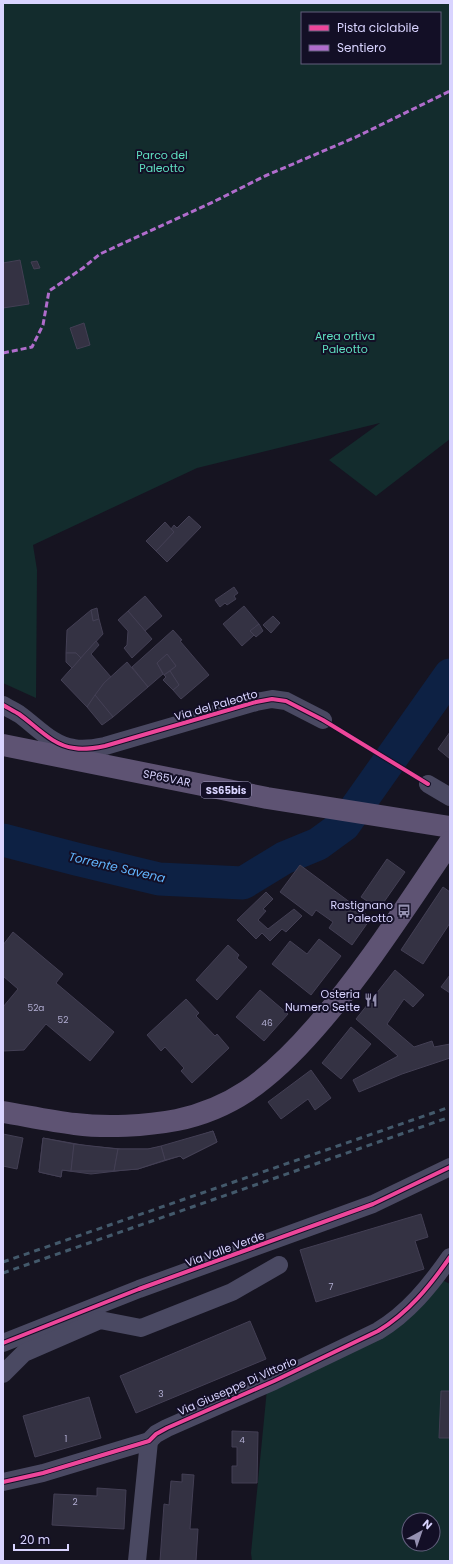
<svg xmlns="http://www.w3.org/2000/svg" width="453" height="1564" font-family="Poppins,sans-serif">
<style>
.green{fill:#132c2d;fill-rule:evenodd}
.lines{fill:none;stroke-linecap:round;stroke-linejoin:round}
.river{stroke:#0d2144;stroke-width:33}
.building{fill:#343243;stroke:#433f54}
.minor{stroke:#4a4962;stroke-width:18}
.major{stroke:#5e5373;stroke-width:22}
.rail{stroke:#43596b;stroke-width:3;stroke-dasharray:6 5;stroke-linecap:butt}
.quiet{stroke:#b06ccc;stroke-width:3;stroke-dasharray:6 3;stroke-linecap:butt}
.cycleway-casing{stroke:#130f26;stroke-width:6}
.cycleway{stroke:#ed469a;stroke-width:4}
.labels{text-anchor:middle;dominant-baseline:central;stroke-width:4;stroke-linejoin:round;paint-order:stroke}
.number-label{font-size:9px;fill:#b0acd0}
.shield{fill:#130f26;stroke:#9e99be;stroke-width:1}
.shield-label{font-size:10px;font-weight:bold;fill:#d9d4ff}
.park-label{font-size:11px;fill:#5fe0c0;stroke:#130f26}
.street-label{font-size:11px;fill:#d9d4ff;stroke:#130f26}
.poi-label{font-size:11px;fill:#d9d4ff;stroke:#130f26;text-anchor:end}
.water-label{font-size:12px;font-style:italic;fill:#62b6ff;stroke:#130f26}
</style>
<rect width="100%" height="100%" fill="#161421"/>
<g class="green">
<path d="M3,3H450V439L376,496L329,460L380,423L197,468L33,545L37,570L36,698L3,683ZM302,13H440V63H302Z"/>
<path d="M440,1279L450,1284V1561H252L251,1553L267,1389L322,1360ZM409,1520H433V1544H409Z"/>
</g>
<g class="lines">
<path class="river" d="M3,840L76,859L159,879L243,883L284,858L318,844L344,825L450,675"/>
</g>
<g class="building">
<path d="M20,260L29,304L3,308V263Z"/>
<path d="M37,261L40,268L34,269L31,262Z"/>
<path d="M84,323L90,345L77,349L70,328Z"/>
<path d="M189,516L201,527L167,562L156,551L174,532L171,529L174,525L177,528Z"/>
<path d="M165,522L174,532L156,551L146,541Z"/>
<path d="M234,587L238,593L234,596L236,599L227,605L225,603L220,607L215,600Z"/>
<path d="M145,596L162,616L145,631L128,611Z"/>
<path d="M244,606L259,624L250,631L254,635L242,646L223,624Z"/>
<path d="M97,608L99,619L93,621L91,610Z"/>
<path d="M91,610L93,621L99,619L103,634L81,658L76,653H66L67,630Z"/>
<path d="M128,611L152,639L132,658L124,648L127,645L128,631L118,620Z"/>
<path d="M273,616L280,623L271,633L263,625Z"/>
<path d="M259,624L263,631L256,637L250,631Z"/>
<path d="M173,630L182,640L180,641L209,675L181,699L173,690L179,685L170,671L176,666L167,654L157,663L163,674L148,687L132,667Z"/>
<path d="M96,641L99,645L91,654L111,677L104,683L87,707L61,680Z"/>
<path d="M66,653H76L81,658L72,668L66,662Z"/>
<path d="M167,654L176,666L164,675L157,663Z"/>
<path d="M127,662L148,687L113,717L95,695L104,683Z"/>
<path d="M170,671L179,685L173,690L163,680L166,677L164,675Z"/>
<path d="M95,695L113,717L102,725L87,707Z"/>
<path d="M450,732V759L438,749Z"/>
<path d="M387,859L405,872L379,909L361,897Z"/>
<path d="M300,865L371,918L352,945L329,928L333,922L316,910L312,916L280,892Z"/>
<path d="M443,887L450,892V923L423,964L401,950Z"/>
<path d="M266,892L273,899L263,909L266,911L258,920L268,929L294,909L302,916L286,932L282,929L270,941L262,933L256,939L237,920Z"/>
<path d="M13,932L63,974L56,983L114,1032L90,1061L46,1024L24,1050L3,1051V1007L18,989L3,976V945Z"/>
<path d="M319,939L341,956L311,995L272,964L290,941L307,954Z"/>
<path d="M228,945L239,955L237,958L247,967L217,1000L196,980Z"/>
<path d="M395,970L424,995L413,1007L404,999L387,1024L414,1047L432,1041L434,1047L450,1044V1058L402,1074L359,1092L353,1080L398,1056L356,1019Z"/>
<path d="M450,975V993L441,987Z"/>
<path d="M260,990L288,1014L264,1041L236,1017Z"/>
<path d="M186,999L199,1013L196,1016L215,1036L217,1034L229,1048L192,1083L181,1071L184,1068L165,1047L161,1051L147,1035Z"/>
<path d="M351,1027L371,1044L341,1079L322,1063Z"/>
<path d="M311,1070L331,1098L315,1110L308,1099L281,1119L268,1102Z"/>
<path d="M213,1131L217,1142L183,1159L180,1156L138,1169L125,1170L91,1174L62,1170L61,1177L39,1172L43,1138L88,1146L121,1149H148L171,1145Z"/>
<path d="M213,1131L217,1142L183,1159L180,1156L165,1160L161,1146Z"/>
<path d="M3,1134L23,1138L17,1169L3,1166Z"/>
<path d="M43,1138L74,1144L71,1171L62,1170L61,1177L39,1172Z"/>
<path d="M74,1144L118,1149L114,1171H71Z"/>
<path d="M161,1146L165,1160L138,1169L114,1171L118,1149H148Z"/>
<path d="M421,1214L428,1237L415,1241L424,1269L316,1302L300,1250Z"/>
<path d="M250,1321L266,1359L136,1413L120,1376Z"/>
<path d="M441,1391H450V1438H439Z"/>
<path d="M89,1397L101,1438L35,1457L23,1416Z"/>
<path d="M232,1431L258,1432L257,1483H232V1466H237V1447H232Z"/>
<path d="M182,1474L194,1475L190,1529H198L196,1561H160L164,1504L169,1505L171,1481L182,1482Z"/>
<path d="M97,1488L126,1490L124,1529L52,1525L54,1494L97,1496Z"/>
</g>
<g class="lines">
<g class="minor">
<path d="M3,705C8,708 14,711 19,714C36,726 53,746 74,748C85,750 95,748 105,746L256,702L272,699L286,701L323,720"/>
<path d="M428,784L450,797"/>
<path d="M3,1343L139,1289L373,1204L450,1167"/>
<path d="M3,1374L24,1353L100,1320L141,1328L232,1292L279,1265"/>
<path d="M3,1482L43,1473L149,1441L156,1434L167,1428L274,1381L378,1331C408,1313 430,1286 450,1257"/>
<path d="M137,1561L149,1441"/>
</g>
<g class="major">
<path d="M3,745L267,798L450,827"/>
<path d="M3,1112C27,1116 51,1121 75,1124C106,1128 146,1126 177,1120C201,1115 226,1105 247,1091C272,1074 295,1051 315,1028C366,970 407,905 450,842"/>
</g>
<g class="rail">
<path d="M3,1262L450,1107"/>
<path d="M3,1273L450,1117"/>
</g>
<path class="quiet" d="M3,353L32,347L43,325L49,291L83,268L100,254L213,202L265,176L356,137L450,91"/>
<g class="cycleway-casing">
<g id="cycleway">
<path d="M3,705C8,708 14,711 19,714C36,726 53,746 74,748C85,750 95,748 105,746L256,702L272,699L286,701L323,720L428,784"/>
<path d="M3,1343L139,1289L373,1204L450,1167"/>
<path d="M3,1482L43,1473L149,1441L156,1434L167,1428L274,1381L378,1331C408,1313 430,1286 450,1257"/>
</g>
</g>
<use href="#cycleway" class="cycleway"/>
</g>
<defs>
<g id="bus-bare" transform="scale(1.08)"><path d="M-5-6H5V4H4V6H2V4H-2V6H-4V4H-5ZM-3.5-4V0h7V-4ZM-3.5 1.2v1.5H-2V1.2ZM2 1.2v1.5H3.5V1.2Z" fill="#9591b1" stroke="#130f26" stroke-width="2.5" paint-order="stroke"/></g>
<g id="restaurant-bare" transform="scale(1.08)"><path d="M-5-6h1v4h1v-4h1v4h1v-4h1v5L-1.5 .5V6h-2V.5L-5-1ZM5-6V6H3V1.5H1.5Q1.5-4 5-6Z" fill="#9591b1" stroke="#130f26" stroke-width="2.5" paint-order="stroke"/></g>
</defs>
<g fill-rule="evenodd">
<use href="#bus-bare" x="404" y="911"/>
<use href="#restaurant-bare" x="371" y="1000"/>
</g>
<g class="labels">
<g class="number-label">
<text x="36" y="1008">52a</text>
<text x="63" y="1020">52</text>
<text x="267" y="1023">46</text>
<text x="331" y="1287">7</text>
<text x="161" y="1394">3</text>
<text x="66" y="1439">1</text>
<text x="242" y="1440">4</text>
<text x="75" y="1502">2</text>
</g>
<rect class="shield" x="201" y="782" width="50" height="16" rx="3"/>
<g class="shield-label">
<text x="226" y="790">SS65bis</text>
</g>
<g class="park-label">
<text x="162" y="155">Parco del<tspan x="162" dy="13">Paleotto</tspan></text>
<text x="345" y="336">Area ortiva<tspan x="345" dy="13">Paleotto</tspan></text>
</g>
<g class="street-label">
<text transform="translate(216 705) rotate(-16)">Via del Paleotto</text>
<text transform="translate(167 778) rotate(11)">SP65VAR</text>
<text transform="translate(225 1249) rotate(-20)">Via Valle Verde</text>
<text transform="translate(237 1386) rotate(-24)">Via Giuseppe Di Vittorio</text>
</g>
<g class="poi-label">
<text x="393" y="905">Rastignano<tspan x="393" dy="13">Paleotto</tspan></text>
<text x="360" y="994">Osteria<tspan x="360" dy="13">Numero Sette</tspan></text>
</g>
<g class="water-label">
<text transform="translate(117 867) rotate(13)">Torrente Savena</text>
</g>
</g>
<rect width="453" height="1564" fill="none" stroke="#d9d4ff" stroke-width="8"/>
<rect x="301" y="12" width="140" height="52" fill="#130f26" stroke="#625e7d"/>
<rect x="309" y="25" width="20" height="6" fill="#ed469a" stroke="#625e7d"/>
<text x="337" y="32" font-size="12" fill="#d9d4ff">Pista ciclabile</text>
<rect x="309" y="45" width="20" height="6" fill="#b06ccc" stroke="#625e7d"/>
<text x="337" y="52" font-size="12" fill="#d9d4ff">Sentiero</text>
<g transform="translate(421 1532) rotate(40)"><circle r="19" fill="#130f26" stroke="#625e7d"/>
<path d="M0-3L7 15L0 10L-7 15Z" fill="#9591b1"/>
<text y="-6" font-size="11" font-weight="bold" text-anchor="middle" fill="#d9d4ff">N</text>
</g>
<path d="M14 1544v6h54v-6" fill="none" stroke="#d9d4ff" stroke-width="2"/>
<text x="20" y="1544" font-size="12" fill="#d9d4ff" stroke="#130f26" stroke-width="3" paint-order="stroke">20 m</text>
</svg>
